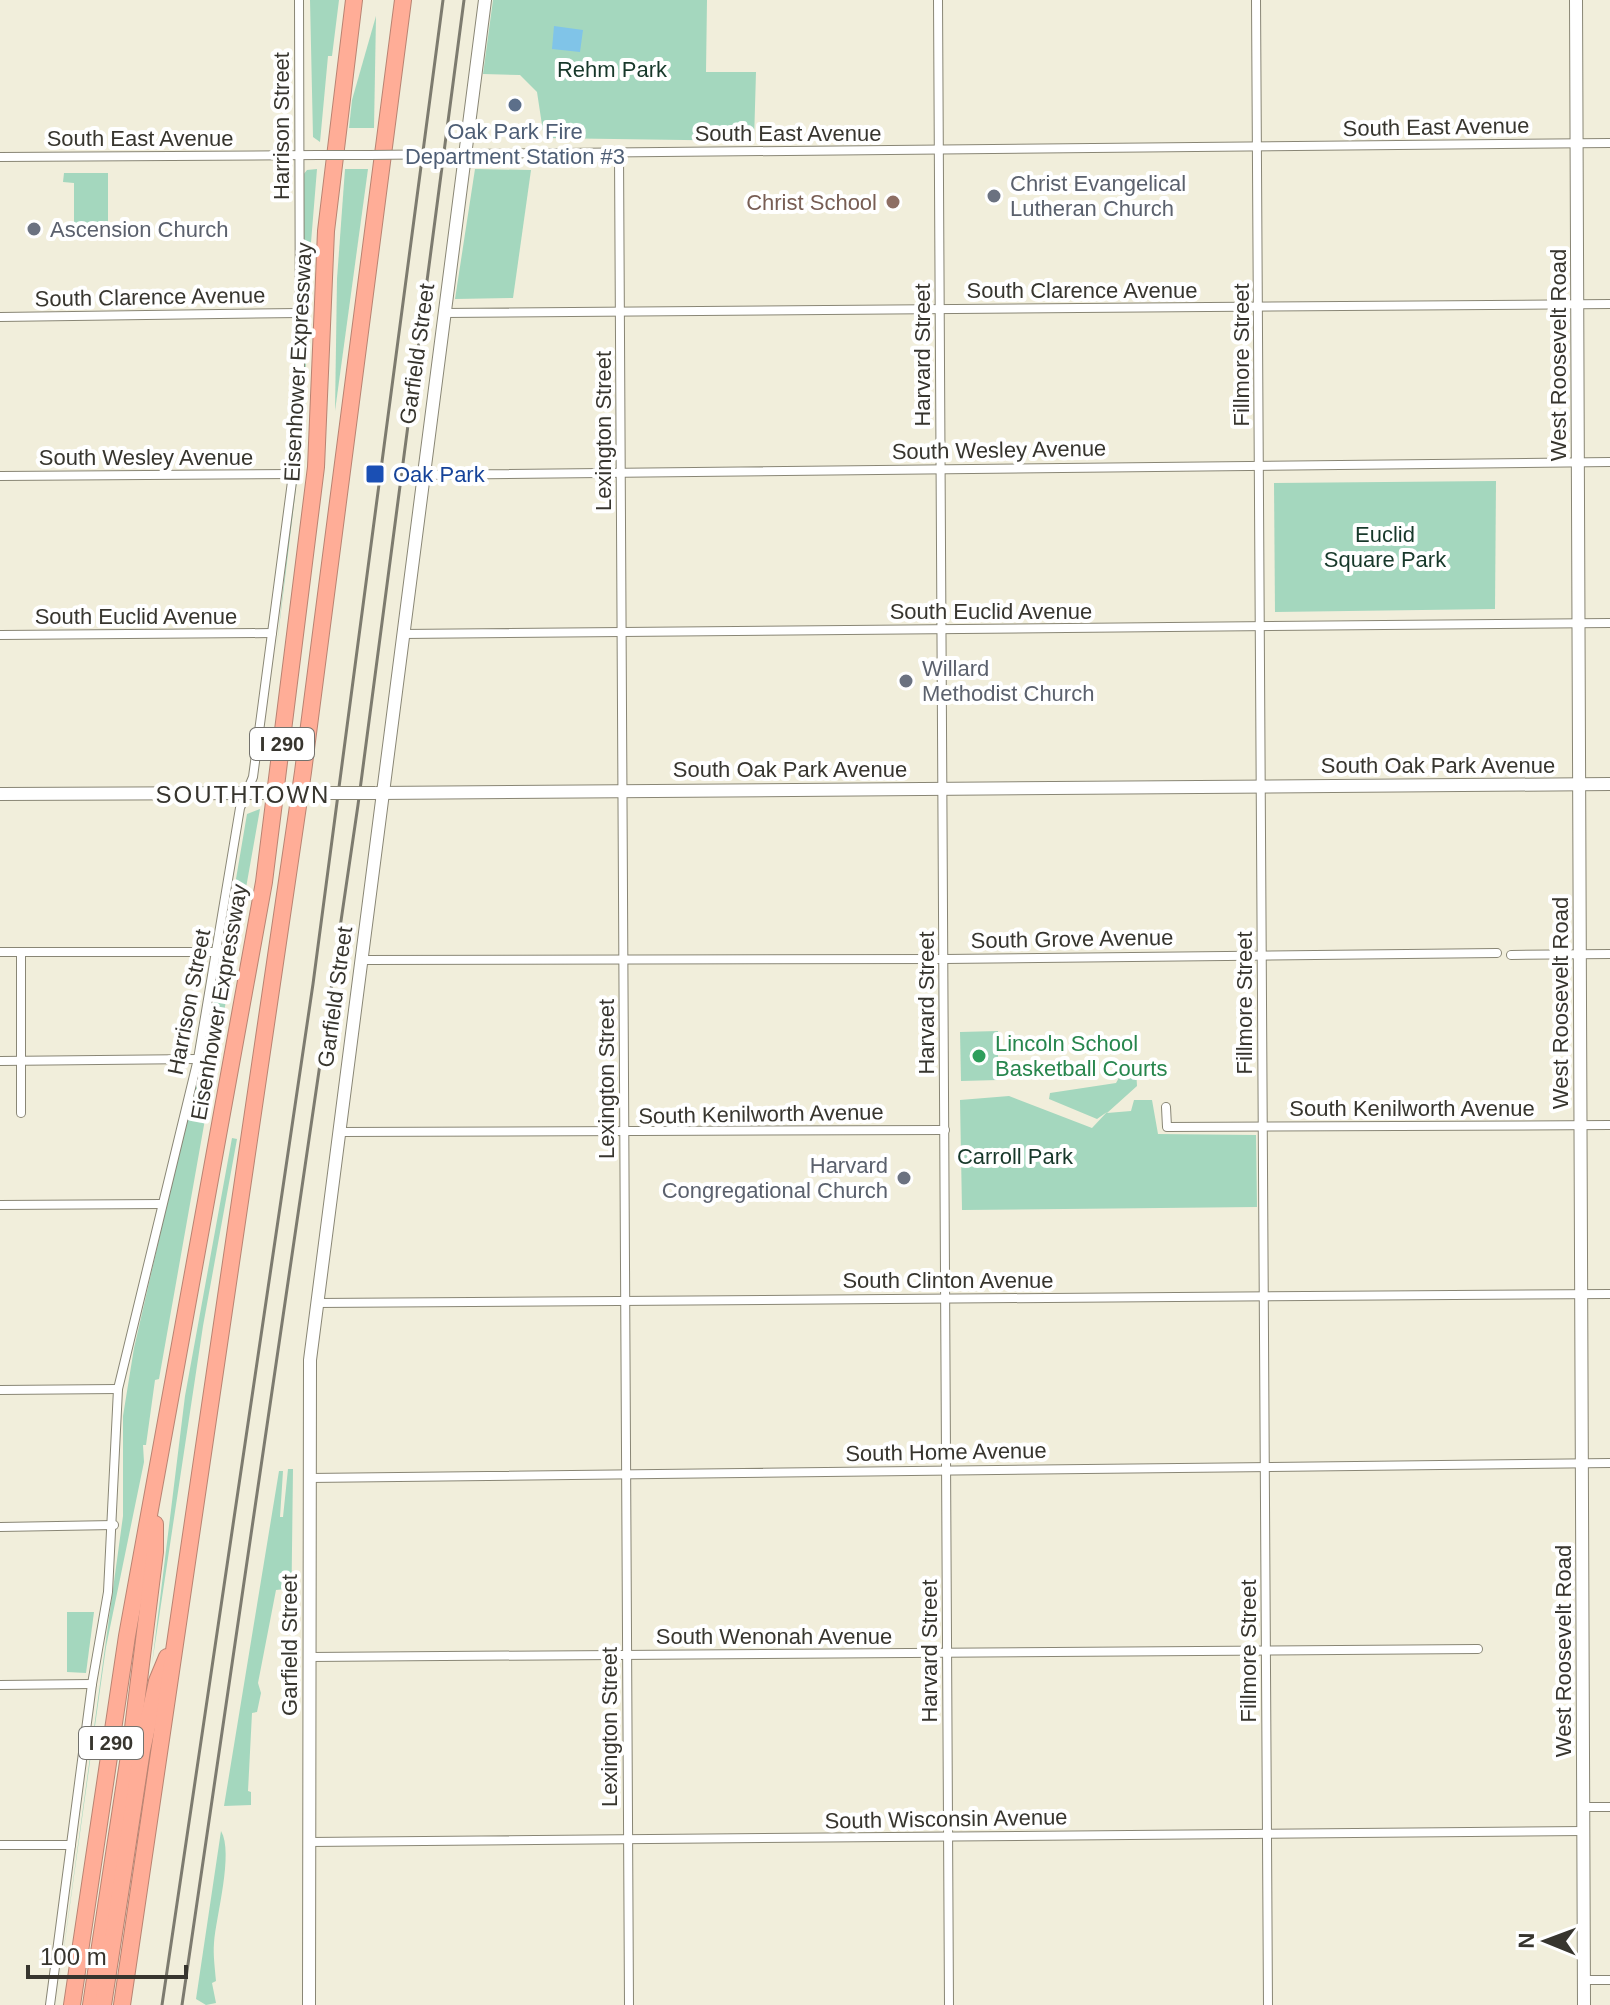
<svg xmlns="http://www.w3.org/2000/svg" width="1610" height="2005" font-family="Arial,sans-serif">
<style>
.green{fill:#a4d7be}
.water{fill:#80c4e8}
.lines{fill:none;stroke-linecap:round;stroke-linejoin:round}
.street-casing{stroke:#898675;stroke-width:10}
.secondary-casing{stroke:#898675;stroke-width:14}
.highway-casing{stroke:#b98372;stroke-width:18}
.street{stroke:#fff;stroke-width:8}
.secondary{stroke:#fff;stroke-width:12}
.highway{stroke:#ffad97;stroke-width:16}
.rail{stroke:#7d7b6f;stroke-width:3}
.street-bridge-casing{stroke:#898675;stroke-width:10;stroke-linecap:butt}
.secondary-bridge-casing{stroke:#898675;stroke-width:14;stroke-linecap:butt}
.street-bridge{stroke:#fff;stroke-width:8}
.secondary-bridge{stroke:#fff;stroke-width:12}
.service-dot{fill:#5c6f8a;stroke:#fff;stroke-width:3}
.worship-dot{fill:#6b7280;stroke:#fff;stroke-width:3}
.education-dot{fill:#8d6e63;stroke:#fff;stroke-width:3}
.transit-dot{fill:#1a4fb4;stroke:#fff;stroke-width:3}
.leisure-dot{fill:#2e9e5b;stroke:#fff;stroke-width:3}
.labels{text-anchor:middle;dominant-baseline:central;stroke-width:8;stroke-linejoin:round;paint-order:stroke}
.shield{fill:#fff;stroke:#73726d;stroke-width:2}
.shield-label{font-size:20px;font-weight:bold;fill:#37352e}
.park-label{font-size:22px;fill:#17382a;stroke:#fff}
.street-label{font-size:22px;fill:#37352e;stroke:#fff}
.service-label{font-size:22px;fill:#4e5e75;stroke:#fff}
.worship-label{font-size:22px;fill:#5b616d;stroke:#fff;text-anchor:start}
.education-label{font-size:22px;fill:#785e54;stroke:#fff;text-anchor:end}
.transit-label{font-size:22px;fill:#164399;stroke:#fff;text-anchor:start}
.leisure-label{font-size:22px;fill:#27864d;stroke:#fff;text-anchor:start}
.neighbourhood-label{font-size:24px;letter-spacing:2px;fill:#37352e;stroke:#fff}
</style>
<rect width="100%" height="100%" fill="#f1eedb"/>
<g class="green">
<path d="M310,0H339L332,56H328L320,142L313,137Z"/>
<path d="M493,0H707L706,72H756L754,141L544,138L537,92L520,75L483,74Z"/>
<path d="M376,16L374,128H349L352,100Z"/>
<path d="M317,169L309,267H306V405L276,653L304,401L303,175L307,170Z"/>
<path d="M345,169H368L335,411L337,279Z"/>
<path d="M475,169L531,170L513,298L455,299Z"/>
<path d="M64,173H108V233H74V183L63,182Z"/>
<path d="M1496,481L1495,609L1275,612L1274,483Z"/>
<path d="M260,809L159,1379L155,1380L146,1445H143L144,1462L106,1647L56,2005L123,1516V1416L134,1348L219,979L247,814Z"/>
<path d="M998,1031V1080L961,1081L960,1032Z"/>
<path d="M1126,1065L1136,1068L1137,1086L1107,1113L1131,1111L1134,1100H1152L1158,1134L1256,1135L1257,1207L962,1210L960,1100L1009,1096L1092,1128L1107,1112L1097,1119L1049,1099L1050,1093L1116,1083Z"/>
<path d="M232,1138L237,1139L203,1326L152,1664L185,1396Z"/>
<path d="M288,1469H293L291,1629L283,1626L285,1589L276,1590L258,1683L261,1693L257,1712L252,1713L248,1791L251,1792V1805L224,1806L279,1471H283L280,1517H283Z"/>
<path d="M67,1612H94L86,1673L67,1672Z"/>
<path d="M221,1831C234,1853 216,1916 214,1943C213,1955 215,1969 216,1981L212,1983L216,2003L206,2005L196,1999Z"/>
</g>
<path class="water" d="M554,26L583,30L580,52L552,49Z"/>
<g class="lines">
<g class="street-casing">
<g id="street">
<path d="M938,0L949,2005"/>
<path d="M1256,0L1268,2005"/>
<path d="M619,153L629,2005"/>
<path d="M463,154L1610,143"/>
<path d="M346,155H370"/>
<path d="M0,157L318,155"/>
<path d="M443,313L1610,304"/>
<path d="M0,317L300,313"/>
<path d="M422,475L1610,462"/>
<path d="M0,476L293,474"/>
<path d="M402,634L1610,623"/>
<path d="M0,635L272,633"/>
<path d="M0,952H218"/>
<path d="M1511,955L1610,954"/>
<path d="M360,960L944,959L1497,953"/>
<path d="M0,1061L198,1059"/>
<path d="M1166,1107L1167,1127L1610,1125"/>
<path d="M21,1113V952"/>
<path d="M338,1132L945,1130"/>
<path d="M0,1205L162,1204"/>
<path d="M316,1303L1610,1294"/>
<path d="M0,1390L118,1389"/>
<path d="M309,1478L1610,1463"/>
<path d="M0,1527L114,1525"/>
<path d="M309,1657L1478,1649"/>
<path d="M0,1685L92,1684"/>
<path d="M1584,1807H1610"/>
<path d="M309,1842L1584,1831"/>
<path d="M0,1845H71"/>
<path d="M1584,1980H1610"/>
<path d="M50,2005L92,1684L108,1592L118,1389L198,1059L240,808L253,777L293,474L300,386L299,0"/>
</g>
</g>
<g class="secondary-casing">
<g id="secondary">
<path d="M1576,0L1584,2005"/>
<path d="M377,793L1610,784"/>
<path d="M0,794L261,793"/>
<path d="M309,2005L310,1360L485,0"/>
</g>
</g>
<g class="highway-casing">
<g id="highway">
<path d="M72,2005L127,1636L264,882L316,467L326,231L354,0"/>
<path d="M91,2005L132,1736L155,1552V1524"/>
<path d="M103,2005L142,1750L157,1681L167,1657"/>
<path d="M122,2005L303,772L403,0"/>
</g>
</g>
<use href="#street" class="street"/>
<use href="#secondary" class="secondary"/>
<use href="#highway" class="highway"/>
<g class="rail">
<path d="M162,2005L313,984L443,0"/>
<path d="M182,2005L358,805L464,0"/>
</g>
<g class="street-bridge-casing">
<g id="street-bridge">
<path d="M318,155H346"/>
<path d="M370,155L457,154"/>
</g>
</g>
<g class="secondary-bridge-casing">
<path id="secondary-bridge" d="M261,793H375"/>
</g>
<use href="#street-bridge" class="street-bridge"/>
<use href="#secondary-bridge" class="secondary-bridge"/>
</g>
<circle class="service-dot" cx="515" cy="105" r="8"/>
<g class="worship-dot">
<circle cx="994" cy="196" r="8"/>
<circle cx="34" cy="229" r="8"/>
<circle cx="906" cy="681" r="8"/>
<circle cx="904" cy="1178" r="8"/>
</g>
<circle class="education-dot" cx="893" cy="202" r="8"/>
<rect class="transit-dot" x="365" y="464" width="20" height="20" rx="4"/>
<circle class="leisure-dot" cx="979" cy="1056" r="8"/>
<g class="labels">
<g class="shield">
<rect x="250" y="728" width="64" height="32" rx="6"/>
<rect x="79" y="1727" width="64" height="32" rx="6"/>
</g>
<g class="shield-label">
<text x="282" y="744">I 290</text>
<text x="111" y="1743">I 290</text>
</g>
<g class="park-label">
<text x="612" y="69">Rehm Park</text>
<text x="1385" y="534">Euclid<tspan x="1385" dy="25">Square Park</tspan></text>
<text x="1015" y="1156">Carroll Park</text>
</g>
<g class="street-label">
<text transform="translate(281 126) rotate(-90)">Harrison Street</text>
<text transform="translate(1436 127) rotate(-1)">South East Avenue</text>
<text x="788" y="133">South East Avenue</text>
<text x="140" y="138">South East Avenue</text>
<text x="1082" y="290">South Clarence Avenue</text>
<text transform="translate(150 297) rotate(-1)">South Clarence Avenue</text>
<text transform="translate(417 354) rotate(-82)">Garfield Street</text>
<text transform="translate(922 355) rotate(-90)">Harvard Street</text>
<text transform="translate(1241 355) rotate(-90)">Fillmore Street</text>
<text transform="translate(1558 355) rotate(-90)">West Roosevelt Road</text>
<text transform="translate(298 362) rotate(-87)">Eisenhower Expressway</text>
<text transform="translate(603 431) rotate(-90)">Lexington Street</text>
<text transform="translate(999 450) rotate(-1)">South Wesley Avenue</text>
<text x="146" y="457">South Wesley Avenue</text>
<text x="991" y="611">South Euclid Avenue</text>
<text x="136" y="616">South Euclid Avenue</text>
<text x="1438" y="765">South Oak Park Avenue</text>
<text x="790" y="769">South Oak Park Avenue</text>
<text transform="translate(1072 939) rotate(-1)">South Grove Avenue</text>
<text transform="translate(335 997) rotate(-82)">Garfield Street</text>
<text transform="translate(189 1002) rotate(-79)">Harrison Street</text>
<text transform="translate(219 1002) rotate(-80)">Eisenhower Expressway</text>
<text transform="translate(926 1003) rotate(-90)">Harvard Street</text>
<text transform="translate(1244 1003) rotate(-90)">Fillmore Street</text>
<text transform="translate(1560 1003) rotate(-90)">West Roosevelt Road</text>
<text transform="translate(606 1079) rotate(-90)">Lexington Street</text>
<text x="1412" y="1108">South Kenilworth Avenue</text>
<text transform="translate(761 1114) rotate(-1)">South Kenilworth Avenue</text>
<text x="948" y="1280">South Clinton Avenue</text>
<text transform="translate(946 1452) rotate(-1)">South Home Avenue</text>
<text x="774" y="1636">South Wenonah Avenue</text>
<text transform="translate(289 1645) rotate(-90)">Garfield Street</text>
<text transform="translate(929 1651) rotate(-90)">Harvard Street</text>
<text transform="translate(1248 1651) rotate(-90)">Fillmore Street</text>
<text transform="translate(1563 1651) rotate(-90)">West Roosevelt Road</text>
<text transform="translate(609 1727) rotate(-90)">Lexington Street</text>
<text transform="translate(946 1819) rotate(-1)">South Wisconsin Avenue</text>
</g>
<g class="service-label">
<text x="515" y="131">Oak Park Fire<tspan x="515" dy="25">Department Station #3</tspan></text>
</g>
<g class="worship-label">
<text x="1010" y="183">Christ Evangelical<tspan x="1010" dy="25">Lutheran Church</tspan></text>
<text x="50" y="229">Ascension Church</text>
<text x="922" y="668">Willard<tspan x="922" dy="25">Methodist Church</tspan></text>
<text x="888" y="1165" text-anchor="end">Harvard<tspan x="888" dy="25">Congregational Church</tspan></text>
</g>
<g class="education-label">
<text x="877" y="202">Christ School</text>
</g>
<g class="transit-label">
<text x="393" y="474">Oak Park</text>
</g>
<g class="leisure-label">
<text x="995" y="1043">Lincoln School<tspan x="995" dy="25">Basketball Courts</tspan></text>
</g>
<g class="neighbourhood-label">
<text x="243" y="794">SOUTHTOWN</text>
</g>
</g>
<g transform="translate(1546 1941) rotate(271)" stroke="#ffffff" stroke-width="6" paint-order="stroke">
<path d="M0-6L14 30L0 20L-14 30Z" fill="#37352e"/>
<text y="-12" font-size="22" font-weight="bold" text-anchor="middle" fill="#37352e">N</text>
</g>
<path d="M28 1965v12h158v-12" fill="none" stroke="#37352e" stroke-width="4"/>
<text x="40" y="1965" font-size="24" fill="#37352e" stroke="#ffffff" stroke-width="6" paint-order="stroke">100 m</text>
</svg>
